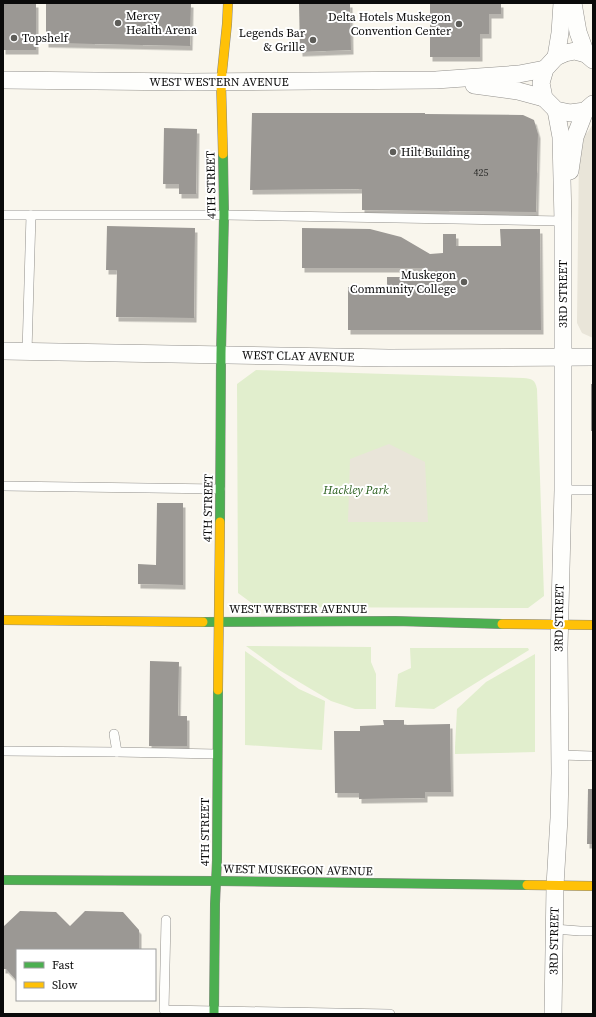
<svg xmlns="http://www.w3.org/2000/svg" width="596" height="1017" font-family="'Source Serif 4',serif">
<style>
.green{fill:#e1eecd}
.plaza{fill:#e9e5d9}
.building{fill:#9b9894;filter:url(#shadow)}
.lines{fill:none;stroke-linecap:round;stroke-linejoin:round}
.lane-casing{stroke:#92908c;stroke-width:10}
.street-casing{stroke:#92908c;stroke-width:18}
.fast-casing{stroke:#888783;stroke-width:10}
.slow-casing{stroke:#888783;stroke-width:10}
.lane{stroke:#fefefc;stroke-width:9}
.street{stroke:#fefefc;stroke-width:17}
.fast{stroke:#4caf50;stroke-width:9}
.slow{stroke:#ffc107;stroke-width:9}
.poi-dot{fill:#5e5d59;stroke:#fff;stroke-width:1.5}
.labels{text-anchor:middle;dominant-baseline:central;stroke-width:4;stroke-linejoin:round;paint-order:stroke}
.number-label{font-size:10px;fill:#2e2e2c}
.poi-label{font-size:12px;fill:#0a0a0a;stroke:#fff;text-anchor:start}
.street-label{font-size:12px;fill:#0a0a0a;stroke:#fff}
.park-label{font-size:12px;font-style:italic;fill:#295f1d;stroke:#fff}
</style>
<defs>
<filter id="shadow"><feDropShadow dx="2.5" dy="4.5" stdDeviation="0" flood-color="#0004"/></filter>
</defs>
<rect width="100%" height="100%" fill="#f9f6ed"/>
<g class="green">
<path d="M256,370L387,374L523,378C532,379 535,379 537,389L544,596L528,608L257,607L238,593L237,384Z"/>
<path d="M246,646L371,647V662L376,674V709H355L331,701L279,670Z"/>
<path d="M410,648H528L529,650L434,709L395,707L398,674L411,668Z"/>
<path d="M245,651L299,689L325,701L322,750L245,745Z"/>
<path d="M535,654V752L455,754V747L457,709L486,682Z"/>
</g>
<g class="plaza">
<path d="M593,124V338L582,333L577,323L579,151L582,134L587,133Z"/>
<path d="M389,444L425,462L428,522H348L350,459Z"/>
</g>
<g class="building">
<rect x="3" y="3" width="33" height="47"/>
<path d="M46,3H191L190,46L46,43Z"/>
<path d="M299,3H350L351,50L300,52Z"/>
<path d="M430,3H501V14H489V34H480V57H430Z"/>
<path d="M252,113H425V114L523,115L534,120L538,134L536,212L362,210V189L250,190Z"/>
<path d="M164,128L197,129L196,194H179V184H163Z"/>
<path d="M107,226L195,228L194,318L116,317L117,270H106Z"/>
<path d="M302,228L370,229L401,237L430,254L443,253V234H456V246H501L500,229H540L541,330H348V287H387V277H426V268H302Z"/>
<rect x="591" y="384" width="2" height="47"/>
<path d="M157,503H183V585L138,584V564L156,565Z"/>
<path d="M150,661L179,662L178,716H187V746H149Z"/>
<path d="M383,720H404V725L450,724L451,792H425V798L359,799V793H335L334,731H360V726L384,725Z"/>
<path d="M588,789H593V844H587Z"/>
<path d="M20,911L56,912L70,926L85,911L123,912L139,930V950H17V981L6,969H3V927Z"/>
</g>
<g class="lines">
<g class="lane-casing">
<g id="lane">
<path d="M3,215H224L563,221"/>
<path d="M27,352L31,215"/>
<path d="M3,486L220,489"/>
<path d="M563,490H593"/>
<path d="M114,734L117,752"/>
<path d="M3,751L117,752L217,754"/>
<path d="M560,755L593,756"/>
<path d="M166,920L164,1010L390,1014"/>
<path d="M554,929L580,931H593"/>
</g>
</g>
<g class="street-casing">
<g id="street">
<path d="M573,3L578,32L586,54"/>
<path d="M556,57L560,33L562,3"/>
<path d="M593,60L586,54L575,51L565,53L556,57L545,69L541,83L544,98L556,110L570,113L585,111L593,104"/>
<path d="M3,80L188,82L436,80L519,74L545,69"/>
<path d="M474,85L518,91L544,98"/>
<path d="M570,171L575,137L585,111"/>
<path d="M3,351L389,358L593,357"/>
<path d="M553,1014L555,886L559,818L560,773L559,648L563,490V221L561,137L556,110"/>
</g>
</g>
<g class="fast-casing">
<g id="fast">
<path d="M220,522L221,354L224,215L223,154"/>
<path d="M203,622L395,621L502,624"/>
<path d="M3,880L217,881L527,885"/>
<path d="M214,1014L215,904L217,860L218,690"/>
</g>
</g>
<g class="slow-casing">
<g id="slow">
<path d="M223,154L221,82L227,24L228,3"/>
<path d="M3,620L203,622"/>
<path d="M502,624L593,625"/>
<path d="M218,690L220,522"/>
<path d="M527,885L593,886"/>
</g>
</g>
<use href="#lane" class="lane"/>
<use href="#street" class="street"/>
<use href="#fast" class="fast"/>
<use href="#slow" class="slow"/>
</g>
<g class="poi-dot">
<circle cx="118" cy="23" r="4"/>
<circle cx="459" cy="24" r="4"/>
<circle cx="14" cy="38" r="4"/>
<circle cx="313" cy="40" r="4"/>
<circle cx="393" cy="152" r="4"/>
<circle cx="464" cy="282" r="4"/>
</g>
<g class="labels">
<g class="number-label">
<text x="481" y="172">425</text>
</g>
<g class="poi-label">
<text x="126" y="16">Mercy<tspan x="126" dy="14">Health Arena</tspan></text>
<text x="451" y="17" text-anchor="end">Delta Hotels Muskegon<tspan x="451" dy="14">Convention Center</tspan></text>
<text x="305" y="33" text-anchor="end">Legends Bar<tspan x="305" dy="14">&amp; Grille</tspan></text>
<text x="22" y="38">Topshelf</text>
<text x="401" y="152">Hilt Building</text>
<text x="456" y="275" text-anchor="end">Muskegon<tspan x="456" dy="14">Community College</tspan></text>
</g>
<g class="street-label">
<text x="219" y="82">WEST WESTERN AVENUE</text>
<text transform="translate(211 185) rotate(-91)">4TH STREET</text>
<text transform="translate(563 294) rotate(-90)">3RD STREET</text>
<text transform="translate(298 356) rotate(1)">WEST CLAY AVENUE</text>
<text transform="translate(208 508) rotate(-89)">4TH STREET</text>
<text x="298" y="609">WEST WEBSTER AVENUE</text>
<text transform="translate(559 618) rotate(-89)">3RD STREET</text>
<text transform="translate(205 832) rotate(-90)">4TH STREET</text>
<text transform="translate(298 870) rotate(1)">WEST MUSKEGON AVENUE</text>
<text transform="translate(554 941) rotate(-89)">3RD STREET</text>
</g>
<g class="park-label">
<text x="356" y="490">Hackley Park</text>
</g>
</g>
<rect width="596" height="1017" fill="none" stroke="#0a0a0a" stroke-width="8"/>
<rect x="16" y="949" width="140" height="52" fill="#ffffff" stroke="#9d9d9d"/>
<rect x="24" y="962" width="20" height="6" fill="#4caf50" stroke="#9d9d9d"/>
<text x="52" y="969" font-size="12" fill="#0a0a0a">Fast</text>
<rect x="24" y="982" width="20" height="6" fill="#ffc107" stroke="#9d9d9d"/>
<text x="52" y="989" font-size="12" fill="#0a0a0a">Slow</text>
</svg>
